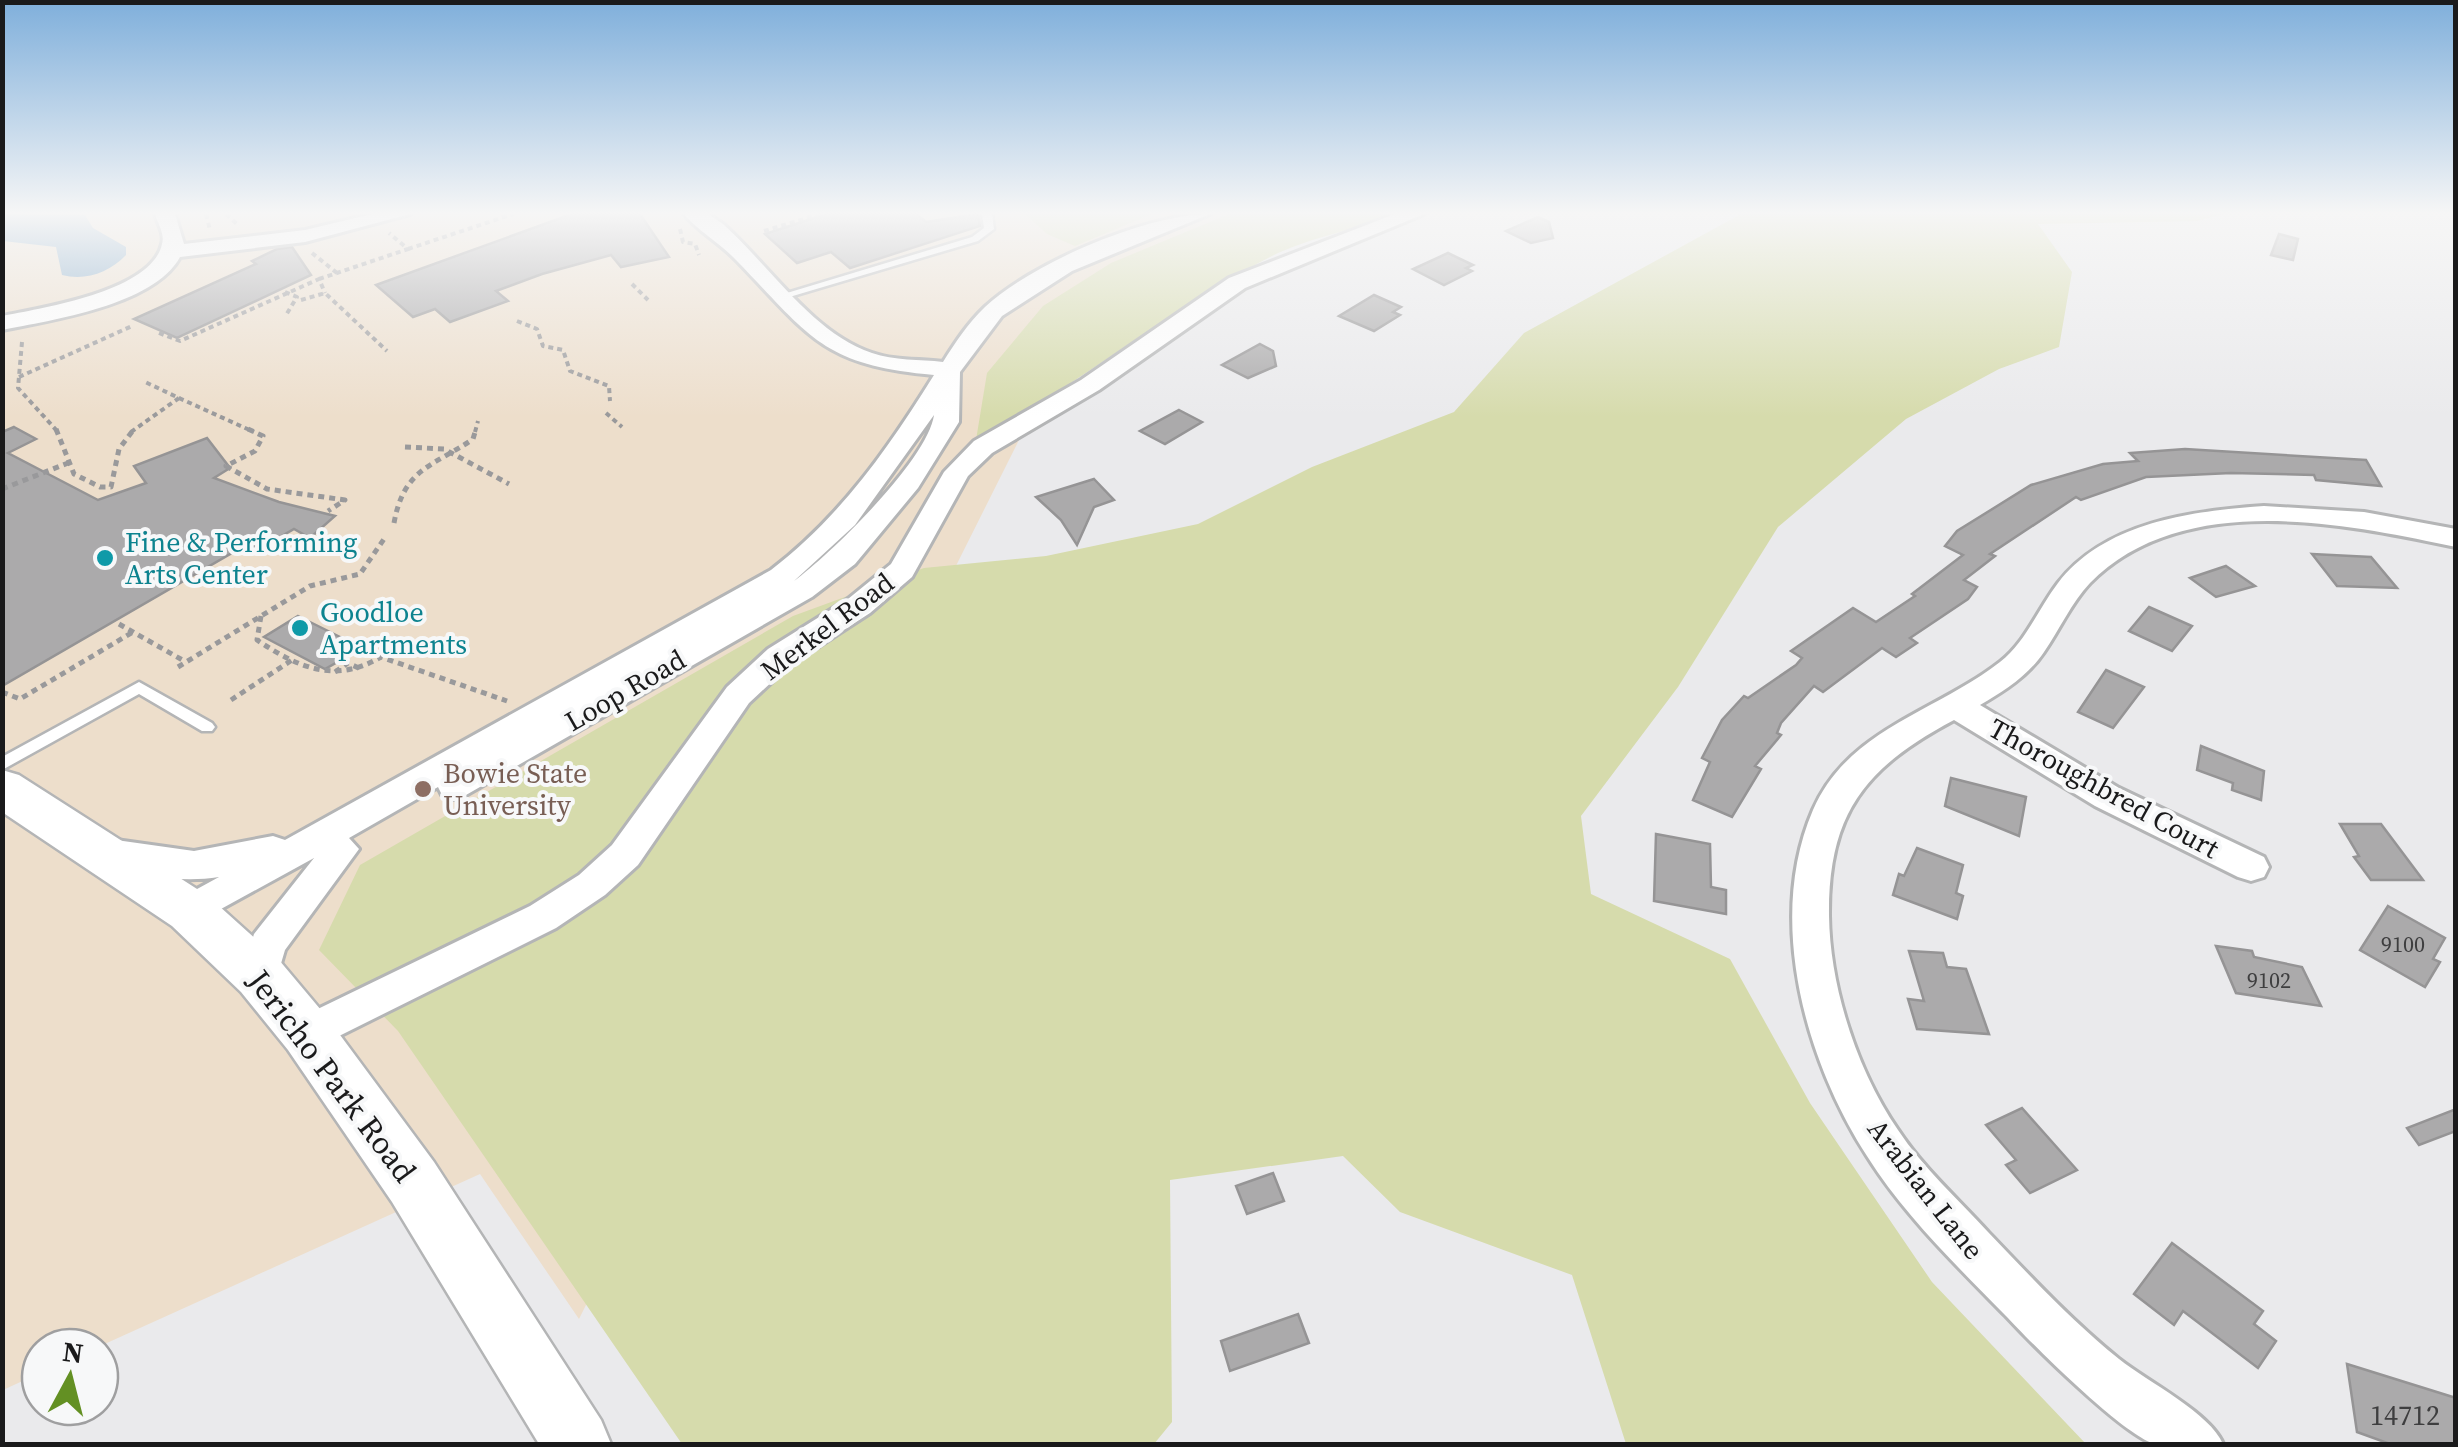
<svg xmlns="http://www.w3.org/2000/svg" width="2458" height="1447" font-family="'Source Serif 4',serif">
<style>
.education{fill:#eddecb}
.green{fill:#d6dbac}
.water{fill:#81a8c8}
.building{fill:#abaaab;stroke:#959495;stroke-width:2.5}
.lines{fill:none;stroke-linecap:round;stroke-linejoin:round}
.lane-casing{stroke:#b4b5b6;stroke-width:5}
.street-casing{stroke:#b4b5b6;stroke-width:6}
.secondary-casing{stroke:#b4b5b6;stroke-width:5}
.path-far1{stroke:#99999b;stroke-width:4;stroke-dasharray:5 4;stroke-linecap:butt}
.path{stroke:#99999b;stroke-width:5;stroke-dasharray:6 5;stroke-linecap:butt}
.lane{fill:#fff;fill-rule:evenodd}
.street{fill:#fff;fill-rule:evenodd}
.secondary{fill:#fff;fill-rule:evenodd}
.culture-dot{fill:#0f9aa8;stroke:#f7f8f9;stroke-width:4}
.education-dot{fill:#8d6e63;stroke:#f7f8f9;stroke-width:4}
.labels{text-anchor:middle;dominant-baseline:central;stroke-width:8;stroke-linejoin:round;paint-order:stroke}
.number-label{font-size:22px;fill:#3e3e3f}
.culture-label{font-size:28px;fill:#0d838f;stroke:#f7f8f9;text-anchor:start}
.street-label{font-size:28px;fill:#1a1a1b;stroke:#f7f8f9}
.education-label{font-size:28px;fill:#785e54;stroke:#f7f8f9;text-anchor:start}
.near-number-label{font-size:28px;fill:#3e3e3f}
.near-street-label{font-size:32px;fill:#1a1a1b;stroke:#f7f8f9}
</style>
<rect width="100%" height="100%" fill="#eaeaec"/>
<path class="education" d="M2,214H1311L1037,404L579,1319L480,1174L98,1347H40V1373L3,1390Z"/>
<g class="green">
<path d="M1025,214H1152L1075,246L1047,234Z"/>
<path d="M1229,214H1396C1356,230 1310,237 1272,256C1168,309 1079,386 976,440L987,373L1043,306L1111,263Z"/>
<path d="M1741,214H2225L2197,221L2038,224L2072,272L2059,347L1999,369L1906,419L1778,527L1678,687L1581,816L1591,894L1730,959L1810,1103L1932,1282L2086,1444H1626L1572,1275L1400,1212L1343,1156L1170,1180L1172,1422L1154,1444H682L398,1031L319,950L360,865L793,616L924,568L1046,556L1198,524L1312,467L1454,412L1524,333Z"/>
</g>
<path class="water" d="M85,215L93,228L126,247V255C109,273 85,281 62,275L56,247L3,241V216L8,214Z"/>
<g class="building">
<path d="M572,214H640L669,257L621,267L611,255L542,274L496,291L508,301L450,322L435,309L413,317L376,285Z"/>
<path d="M826,214H916L926,222L978,214L980,226L850,268L831,252L797,263L765,234Z"/>
<path d="M1538,217L1549,222L1553,238L1531,243L1506,231Z"/>
<path d="M2279,234L2298,239L2293,260L2271,255Z"/>
<path d="M292,247L311,275L177,338L134,319L256,264L252,261L277,249Z"/>
<path d="M1448,253L1473,265L1466,268L1472,271L1444,285L1413,269Z"/>
<path d="M1374,295L1401,307L1393,312L1400,315L1374,331L1339,316Z"/>
<path d="M1260,344L1273,351L1276,366L1248,378L1222,365Z"/>
<path d="M1179,410L1202,422L1165,444L1140,431Z"/>
<path d="M14,427L36,439L8,453L98,500L146,483L134,466L207,438L230,468L214,478L279,502L335,516L310,538L294,529L251,554L239,549L2,686V432Z"/>
<path d="M2185,449L2366,460L2381,486L2316,480L2314,475L2231,473L2146,477L2081,500L2076,497L1990,554L1995,556L1964,580L1977,587L1968,599L1910,638L1917,643L1896,657L1882,648L1823,692L1814,686L1781,723L1777,733L1781,735L1755,766L1761,769L1732,817L1693,800L1710,762L1702,758L1722,720L1744,696L1748,698L1796,665L1802,658L1791,651L1853,608L1876,622L1915,596L1912,594L1963,555L1945,546L1957,531L2031,485L2103,464L2138,461L2130,453Z"/>
<path d="M1094,479L1114,500L1094,507L1077,545L1061,520L1036,497Z"/>
<path d="M2312,554L2371,557L2397,588L2337,586Z"/>
<path d="M2226,566L2255,586L2216,597L2190,578Z"/>
<path d="M2149,607L2192,626L2172,651L2129,631Z"/>
<path d="M298,616L362,648L325,669L264,637Z"/>
<path d="M2106,670L2144,687L2113,728L2078,712Z"/>
<path d="M2201,746L2264,771L2261,800L2232,790L2233,783L2197,770Z"/>
<path d="M1951,778L2026,797L2019,836L1945,806Z"/>
<path d="M2340,824H2381L2423,880H2371L2354,857L2359,856Z"/>
<path d="M1656,834L1710,844L1711,887L1726,890V914L1654,901Z"/>
<path d="M1917,848L1963,865L1956,893L1963,896L1957,919L1893,895L1899,874L1904,876Z"/>
<path d="M2388,906L2445,938L2433,959L2440,962L2425,987L2360,950Z"/>
<path d="M2216,946L2252,951L2254,957L2302,967L2321,1006L2236,993Z"/>
<path d="M1909,951L1943,953L1947,967L1966,969L1989,1034L1917,1029L1908,999L1924,1001Z"/>
<path d="M2022,1108L2077,1170L2030,1193L2006,1165L2016,1160L1986,1125Z"/>
<path d="M2456,1109V1131L2419,1145L2407,1128Z"/>
<path d="M1273,1173L1284,1201L1247,1214L1236,1186Z"/>
<path d="M2172,1243L2263,1311L2254,1324L2276,1341L2258,1368L2183,1311L2174,1325L2134,1294Z"/>
<path d="M1298,1314L1309,1343L1230,1371L1221,1341Z"/>
<path d="M2347,1364L2456,1398V1444H2390L2357,1432Z"/>
</g>
<g class="lines">
<g class="lane-casing">
<g id="lane">
<path d="M982,214H992L994,229L978,241L786,298L777,296L972,237L984,228Z"/>
<path d="M139,682L212,723L215,727L212,731H202L139,694L2,770V757Z"/>
</g>
</g>
<g class="street-casing">
<g id="street">
<path d="M155,214H175L184,244L305,230L372,214H410L305,242L180,257C154,305 52,320 2,330V316C43,308 152,291 162,244C165,234 158,224 155,214Z"/>
<path d="M684,214H708L723,224C769,265 812,333 872,353C894,361 920,359 943,362C955,343 968,323 985,307C1032,263 1147,214 1210,214L1072,271L1002,316L960,372L959,422L918,488L855,564L812,597L466,795L454,799L442,795L438,787L349,838L359,849L285,950L274,987L260,992L246,987L241,976L254,934L314,858L190,926L177,922L172,911L177,900L219,877C181,883 140,876 103,864L98,854L103,844L116,840L194,851L273,836L285,840L771,570C840,517 888,449 934,375C821,365 810,336 736,260C720,243 698,231 684,214ZM934,415C928,459 831,554 794,581L855,525Z"/>
<path d="M1395,214H1424L1245,288L1099,390L992,453L968,476L912,577L870,613L790,665L749,703L638,865L605,895L556,928L321,1045L307,1050L293,1045L287,1033L293,1021L530,906L579,875L612,845L727,687L768,649L848,599L891,564L944,472L974,441L1081,380L1229,278Z"/>
<path d="M2264,506L2364,512L2456,529V547C2343,523 2182,490 2090,583C2071,603 2060,629 2044,652C2028,676 2004,691 1980,705L2119,788L2264,857L2269,867L2264,877L2251,881L2238,877L2095,806L1954,720C1866,767 1828,812 1829,916C1830,987 1857,1071 1898,1130C1923,1168 1958,1199 1988,1232C2030,1276 2072,1321 2119,1359C2148,1382 2210,1413 2223,1444C2204,1445 2173,1447 2155,1444C2124,1436 2031,1343 2006,1316C1958,1267 1904,1215 1867,1156C1805,1060 1766,919 1813,810C1848,729 1936,712 2000,662C2026,642 2038,609 2058,583C2105,522 2192,511 2264,506Z"/>
</g>
</g>
<g class="secondary-casing">
<path id="secondary" d="M2,770L19,775L208,896L279,960L326,1016L434,1162L601,1420L611,1444H539L392,1202L288,1050L241,992L172,926L2,812Z"/>
</g>
<g class="path-far1">
<path d="M206,214L210,230"/>
<path d="M226,214L239,226"/>
<path d="M680,229L683,242L695,244L699,255"/>
<path d="M764,231L820,214"/>
<path d="M408,249L513,214"/>
<path d="M312,253L337,273"/>
<path d="M319,279L408,249L389,233"/>
<path d="M632,284L648,300"/>
<path d="M285,292L297,297L286,315"/>
<path d="M301,300L325,293L387,351"/>
<path d="M517,321L537,329L543,346L563,350L570,371L609,386L610,401"/>
<path d="M159,333L180,341L319,279L325,293"/>
<path d="M22,342L18,388L58,432"/>
<path d="M19,377L132,326"/>
<path d="M179,398L254,432"/>
<path d="M606,413L622,427"/>
<path d="M131,432L179,398L143,381"/>
<path d="M475,432L478,421"/>
</g>
<g class="path">
<path d="M56,429L74,474L100,487H111L119,449L134,429"/>
<path d="M248,429L263,436L255,451L226,466L267,489L345,500L328,511"/>
<path d="M405,447L444,449L509,484"/>
<path d="M2,489L68,463"/>
<path d="M394,523C404,468 432,467 473,439L476,429"/>
<path d="M261,616L257,640C299,668 335,684 381,657L507,701"/>
<path d="M119,624L186,662"/>
<path d="M178,667L310,586L360,574L384,539"/>
<path d="M335,672L348,663L363,670"/>
<path d="M2,692L20,699L133,632"/>
<path d="M231,700L292,660"/>
</g>
<use href="#lane" class="lane"/>
<use href="#street" class="street"/>
<use href="#secondary" class="secondary"/>
</g>
<linearGradient id="sky" x2="0" y2="1"><stop stop-color="#7fafdb"/><stop offset="0.51" stop-color="#f6f6f6"/><stop offset="1" stop-color="#f6f6f6" stop-opacity="0"/></linearGradient>
<rect width="2458" height="417" fill="url(#sky)"/>
<g class="culture-dot">
<circle cx="105" cy="558" r="10"/>
<circle cx="300" cy="628" r="10"/>
</g>
<circle class="education-dot" cx="423" cy="789" r="10"/>
<g class="labels">
<g class="number-label">
<text x="2403" y="944">9100</text>
<text x="2269" y="980">9102</text>
</g>
<g class="culture-label">
<text x="125" y="542">Fine &amp; Performing<tspan x="125" dy="32">Arts Center</tspan></text>
<text x="320" y="612">Goodloe<tspan x="320" dy="32">Apartments</tspan></text>
</g>
<g class="street-label">
<text transform="translate(827 626) rotate(-37)">Merkel Road</text>
<text transform="translate(625 690) rotate(-30)">Loop Road</text>
<text transform="translate(2104 788) rotate(29)">Thoroughbred Court</text>
<text transform="translate(1926 1189) rotate(52)">Arabian Lane</text>
</g>
<g class="education-label">
<text x="443" y="773">Bowie State<tspan x="443" dy="32">University</tspan></text>
</g>
<g class="near-number-label">
<text x="2405" y="1415">14712</text>
</g>
<g class="near-street-label">
<text transform="translate(332 1076) rotate(53)">Jericho Park Road</text>
</g>
</g>
<rect width="2458" height="1447" fill="none" stroke="#1a1a1b" stroke-width="10"/>
<g transform="translate(70 1377) rotate(7)"><circle r="48" fill="#f7f8f9" stroke="#9f9fa0" stroke-width="2.5"/>
<path d="M0-8L18 38L0 25L-18 38Z" fill="#639023"/>
<text y="-15" font-size="28" font-weight="bold" text-anchor="middle" fill="#1a1a1b">N</text>
</g>
</svg>
